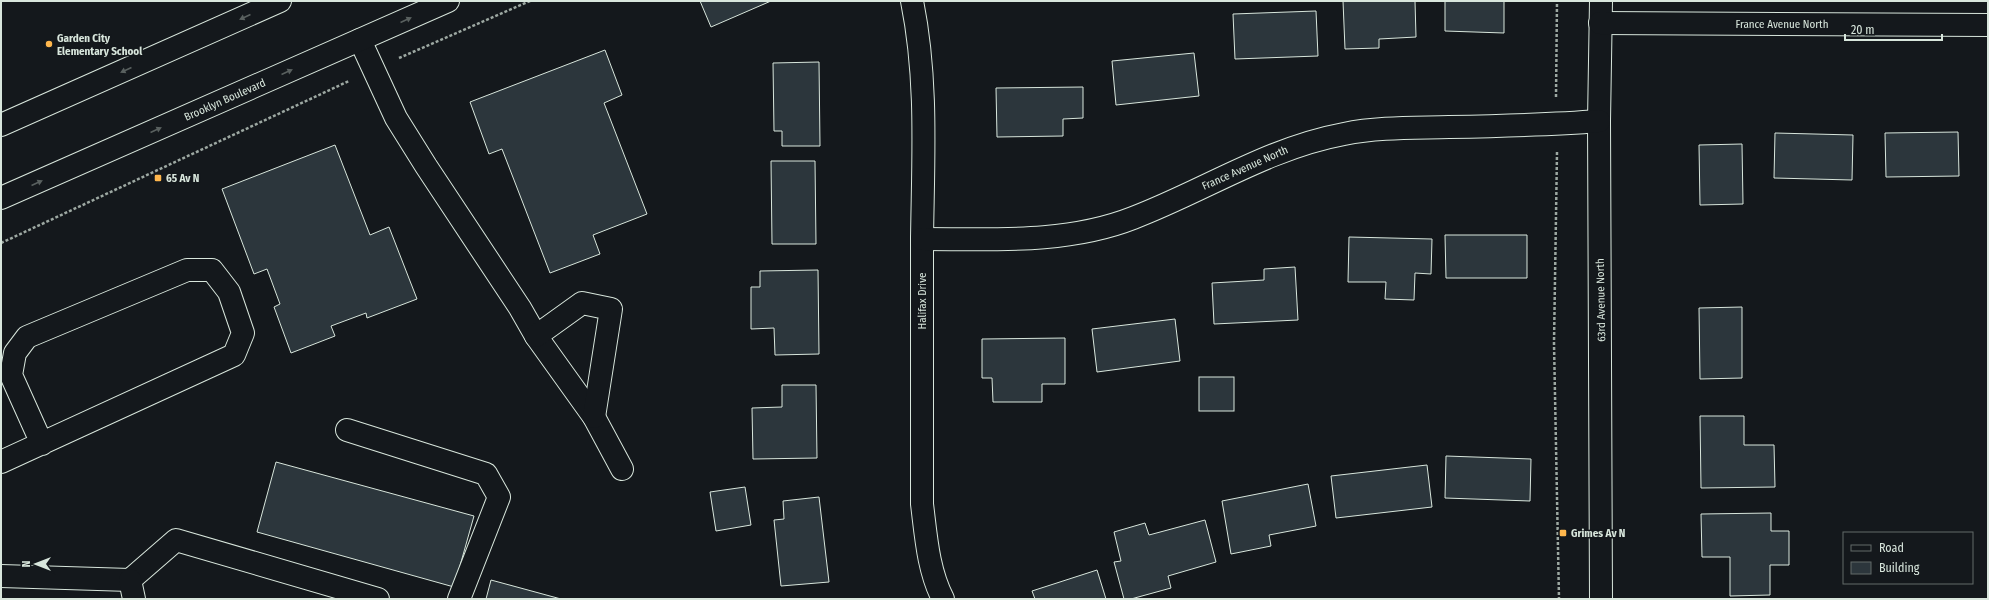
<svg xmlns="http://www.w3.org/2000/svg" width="1989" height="600" font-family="'Fira Sans Condensed',sans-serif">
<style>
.building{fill:#2c363c;stroke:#d8e6dc}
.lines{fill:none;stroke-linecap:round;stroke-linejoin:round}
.minor-casing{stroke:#d8e6dc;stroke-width:24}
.major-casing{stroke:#d8e6dc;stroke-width:24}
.path{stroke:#9da8a2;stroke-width:2.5;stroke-dasharray:3 2;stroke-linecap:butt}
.minor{stroke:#14181c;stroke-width:22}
.major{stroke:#14181c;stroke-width:22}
.oneway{fill:#59605f}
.poi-dot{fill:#ffb74d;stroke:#14181c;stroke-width:1.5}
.labels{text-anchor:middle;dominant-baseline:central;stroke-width:3;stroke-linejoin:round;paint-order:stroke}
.street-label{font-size:11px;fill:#d8e6dc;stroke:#14181c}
.poi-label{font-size:11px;font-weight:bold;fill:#d8e6dc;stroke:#14181c;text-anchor:start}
</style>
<rect width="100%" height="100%" fill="#14181c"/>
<g class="building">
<path d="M700,1H771L711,27Z"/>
<path d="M1343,1H1415L1416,37L1379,39V48L1345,49Z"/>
<path d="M1445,1H1504V33L1445,31Z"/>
<path d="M1316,11L1318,56L1235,59L1233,14Z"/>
<path d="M605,50L622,95L604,103L647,214L593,235L600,254L550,273L502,149L489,154L470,102Z"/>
<path d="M1194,53L1199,96L1116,105L1112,61Z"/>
<path d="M819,62L820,146H782V131H774L773,63Z"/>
<path d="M1083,87V118L1063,119V136L997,137L996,88Z"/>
<path d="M1958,132L1959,176L1886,177L1885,133Z"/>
<path d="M1775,133L1853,135L1852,180L1774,178Z"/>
<path d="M1742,144L1743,204L1700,205L1699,145Z"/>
<path d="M335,145L370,235L389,227L417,299L367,318L366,313L331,326L335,336L291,353L274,307L280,304L267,269L254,274L222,189Z"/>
<path d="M771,161H815L816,244H772Z"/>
<path d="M1445,235H1527V278H1446Z"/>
<path d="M1349,237L1432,239L1431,274L1415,273L1414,300L1385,299L1386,282H1348Z"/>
<path d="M1295,267L1298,320L1214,324L1212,283L1264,280V269Z"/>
<path d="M818,270L819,354L775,355L774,328L751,329V287H760V271Z"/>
<path d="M1742,307V378L1700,379L1699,308Z"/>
<path d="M1175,319L1180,361L1097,372L1092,329Z"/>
<path d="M1065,338V384H1042V402H993L992,378H982V339Z"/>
<rect x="1199" y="377" width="35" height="34"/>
<path d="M782,385H816L817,458L753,459L752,408L782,407Z"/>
<path d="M1700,416H1744V445H1774L1775,487L1701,488Z"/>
<path d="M1446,456L1531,459L1530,501L1445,498Z"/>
<path d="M276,462L474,516L454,587L257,532Z"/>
<path d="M1427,465L1432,507L1336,518L1331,476Z"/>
<path d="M1308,484L1316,526L1269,535L1271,546L1231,554L1222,501Z"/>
<path d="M745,487L751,525L716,531L710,492Z"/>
<path d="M819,497L829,582L781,586L774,520L784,519L783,501Z"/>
<path d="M1771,513V531H1789V565H1770V595L1730,596V557H1702L1701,514Z"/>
<path d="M1205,520L1216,562L1168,576L1171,588L1131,599H1124L1114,562L1121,561L1114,532L1145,523L1149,535Z"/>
<path d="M1097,570L1106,599H1035L1032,591Z"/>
<path d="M491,580L561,599H486Z"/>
</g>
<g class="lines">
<g class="minor-casing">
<g id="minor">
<path d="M912,1C928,80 923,159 922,240C922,328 922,416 922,504C926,536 928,570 943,599"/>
<path d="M1601,1L1599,121L1601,599"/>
<path d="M1600,23L1988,25"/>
<path d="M360,40L396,118L426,166L520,308L536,336L594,417L622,469"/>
<path d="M922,239C992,239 1067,244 1133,218C1204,191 1268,148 1344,134C1378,127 1414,128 1449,127C1499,126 1549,125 1599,121"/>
<path d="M536,336L582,303L611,309L594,417"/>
<path d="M347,430L486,474L499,497L459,599"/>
<path d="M1,462L234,355L243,333L229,292L212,270H187L27,337L15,353L11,375L42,444"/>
<path d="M1,576L130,580L176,540L378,599"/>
<path d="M130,580L134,599"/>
</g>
</g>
<g class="major-casing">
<g id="major">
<path d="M1,125L280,1"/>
<path d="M1,198L448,1"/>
</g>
</g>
<g class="path">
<path d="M399,58L530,1"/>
<path d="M1556,97L1557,1"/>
<path d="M1557,152L1554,343L1559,599"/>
<path d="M1,243L349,81"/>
</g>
<use href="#minor" class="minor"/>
<use href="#major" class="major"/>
</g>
<defs><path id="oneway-solid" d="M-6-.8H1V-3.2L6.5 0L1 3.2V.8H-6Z"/></defs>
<g class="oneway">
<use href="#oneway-solid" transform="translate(245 17) rotate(156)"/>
<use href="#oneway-solid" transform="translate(406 20) rotate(-24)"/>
<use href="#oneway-solid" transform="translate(126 70) rotate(156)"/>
<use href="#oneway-solid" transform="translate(287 72) rotate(-24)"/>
<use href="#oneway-solid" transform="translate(156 130) rotate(-24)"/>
<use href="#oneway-solid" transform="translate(37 183) rotate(-24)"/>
</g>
<g class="poi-dot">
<circle cx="49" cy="44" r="4"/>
<rect x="154" y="174" width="8" height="8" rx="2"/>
<rect x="1559" y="529" width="8" height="8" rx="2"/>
</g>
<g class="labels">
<g class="street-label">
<text x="1782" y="24">France Avenue North</text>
<text transform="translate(225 100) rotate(-24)">Brooklyn Boulevard</text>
<text transform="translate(1245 168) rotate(-24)">France Avenue North</text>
<text transform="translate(1601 300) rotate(-91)">63rd Avenue North</text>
<text transform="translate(922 301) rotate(-90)">Halifax Drive</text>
</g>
<g class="poi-label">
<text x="57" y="38">Garden City<tspan x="57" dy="13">Elementary School</tspan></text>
<text x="166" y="178">65 Av N</text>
<text x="1571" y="533">Grimes Av N</text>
</g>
</g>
<rect width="1989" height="600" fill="none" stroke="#d8e6dc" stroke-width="4"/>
<rect x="1843" y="532" width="130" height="52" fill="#14181c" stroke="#626a69"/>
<rect x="1851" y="545" width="20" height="6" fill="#14181c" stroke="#626a69"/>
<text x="1879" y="552" font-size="12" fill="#d8e6dc">Road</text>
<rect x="1851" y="562" width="20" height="12" fill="#2c363c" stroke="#626a69"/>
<text x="1879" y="572" font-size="12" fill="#d8e6dc">Building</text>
<g transform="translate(36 564) rotate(270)" stroke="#14181c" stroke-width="3" paint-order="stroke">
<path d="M0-3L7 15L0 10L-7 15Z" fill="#d8e6dc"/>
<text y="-6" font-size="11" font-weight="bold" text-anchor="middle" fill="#d8e6dc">N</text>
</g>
<path d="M1845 34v6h97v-6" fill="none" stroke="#d8e6dc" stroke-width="2"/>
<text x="1851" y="34" font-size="12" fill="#d8e6dc" stroke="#14181c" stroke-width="3" paint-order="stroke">20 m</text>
</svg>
